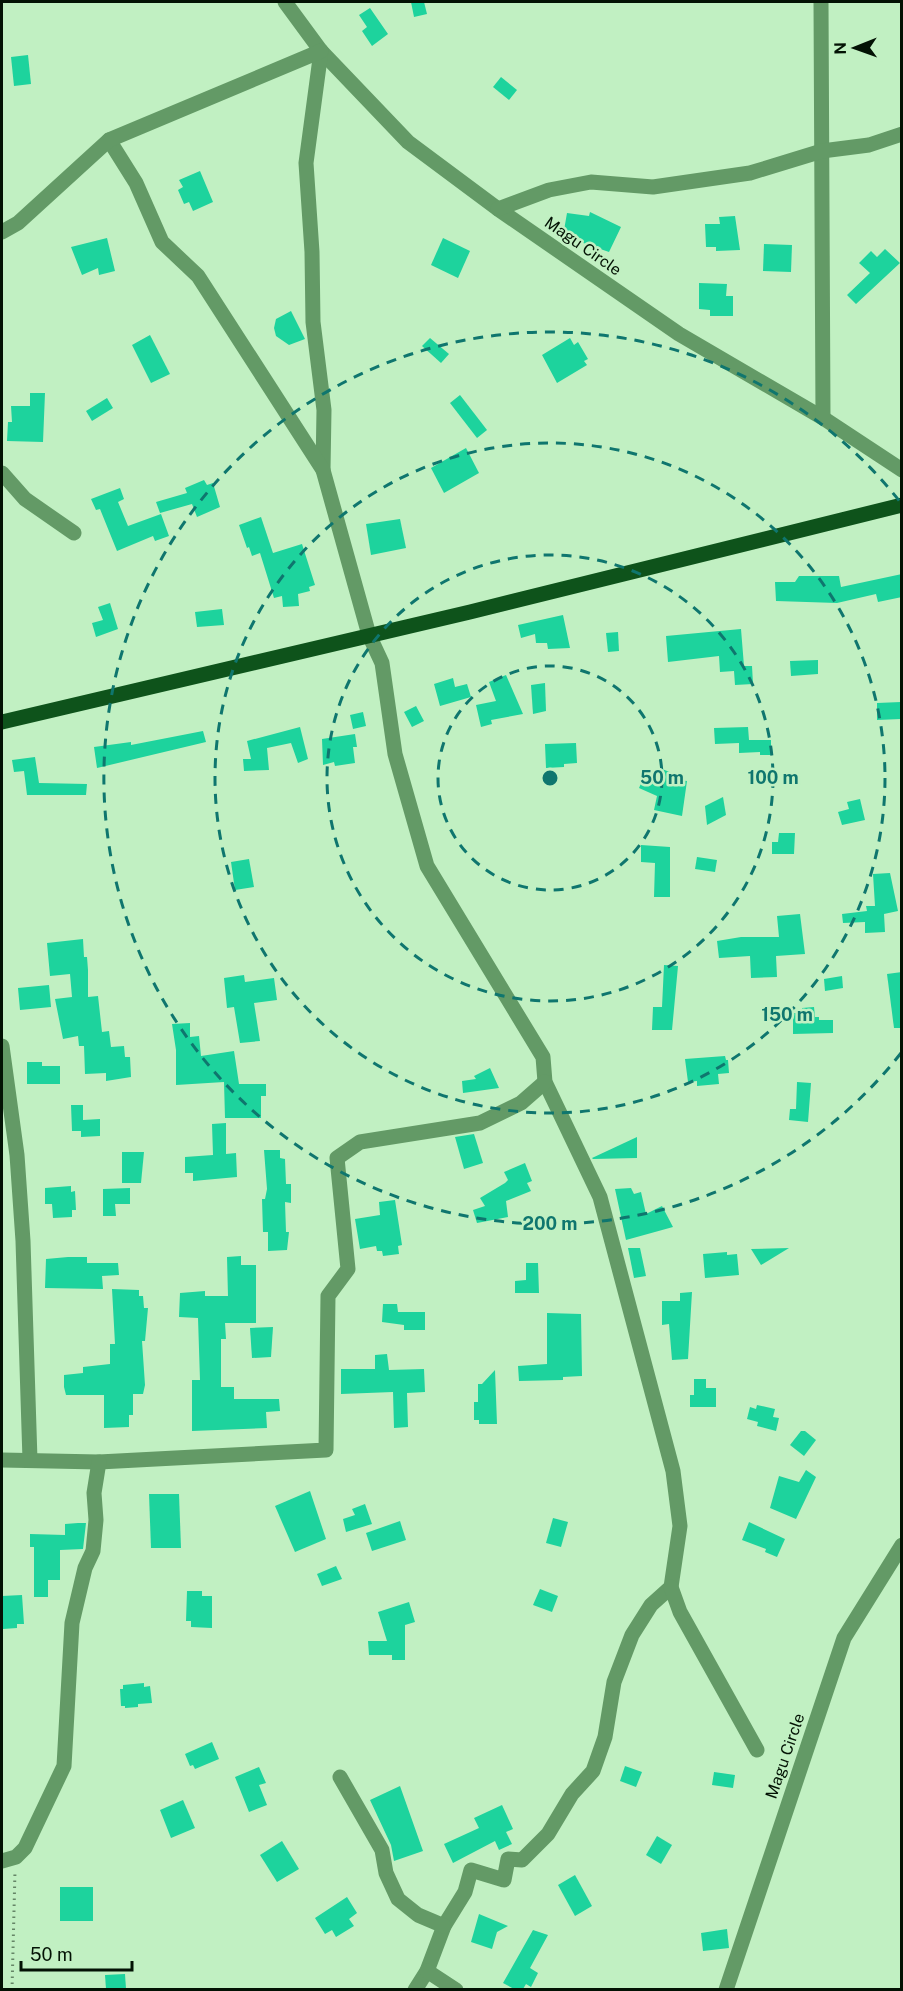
<svg xmlns="http://www.w3.org/2000/svg" width="903" height="1991" font-family="'Public Sans',sans-serif">
<style>
.building{fill:#1dd39d}
.lines{fill:none;stroke-linecap:round;stroke-linejoin:round}
.path{stroke:#658566;stroke-width:3;stroke-dasharray:1.5 4.5;stroke-linecap:butt}
.minor{stroke:#639a66;stroke-width:15}
.major{stroke:#0e531b;stroke-width:15}
.ring{fill:none;stroke:#0f766e;stroke-width:3;stroke-dasharray:10 8}
.labels{text-anchor:middle;dominant-baseline:central;stroke-width:5;stroke-linejoin:round;paint-order:stroke}
.street-label{font-size:16px;fill:#031204;stroke:#c1f0c2}
.centre{fill:#0f766e;stroke:#c1f0c2;stroke-width:3}
.ring-label{font-size:18px;text-anchor:middle;font-weight:bold;fill:#0f766e;stroke:#c1f0c2;stroke-width:5;stroke-linejoin:round;paint-order:stroke}
</style>
<rect width="100%" height="100%" fill="#c1f0c2"/>
<g class="building">
<path d="M411,2H424L427,14L414,17Z"/>
<path d="M370,8L388,34L372,46L362,31L367,27L359,15Z"/>
<path d="M28,55L31,84L14,86L11,57Z"/>
<path d="M501,77L517,90L509,100L493,87Z"/>
<path d="M200,171L213,202L193,211L189,202L184,204L178,190L183,187L179,180Z"/>
<path d="M590,212L621,227L609,252L563,236L567,213L589,216Z"/>
<path d="M735,216L740,250L716,251V247H706L705,224H720L719,217Z"/>
<path d="M107,238L115,271L99,275L98,268L82,275L71,247Z"/>
<path d="M443,238L470,251L458,278L431,265Z"/>
<path d="M764,244L792,245L791,272L763,271Z"/>
<path d="M885,249L900,263L856,304L847,295L870,273L859,263L871,251L877,257Z"/>
<path d="M699,283L727,284L726,296H733V316H710V310L699,309Z"/>
<path d="M291,311L305,339L289,345L276,336L274,328L276,319Z"/>
<path d="M150,335L170,374L151,383L132,345Z"/>
<path d="M430,338L449,354L441,363L422,346Z"/>
<path d="M570,338L574,345L578,342L588,359L584,361L587,365L557,383L542,355Z"/>
<path d="M30,393H45L43,442L7,441L8,422H12L11,406H30Z"/>
<path d="M460,395L487,430L477,438L450,403Z"/>
<path d="M107,398L113,408L92,421L86,411Z"/>
<path d="M466,448L479,473L444,493L431,468Z"/>
<path d="M204,480L207,485L213,483L220,507L197,517L192,504L160,513L156,502L187,493L185,488Z"/>
<path d="M120,488L124,499L118,502L128,526L161,514L169,536L155,541L153,536L117,551L100,509L96,510L91,499Z"/>
<path d="M261,517L273,553L302,544L315,585L309,587L310,591L298,594L299,606L283,607L282,596L274,598L260,553L252,556L249,547L247,548L239,525Z"/>
<path d="M400,519L406,548L371,555L366,524Z"/>
<path d="M902,574V597L878,602L876,594L837,603L776,601L775,582H795L799,576H839L841,587Z"/>
<path d="M110,603L118,629L96,637L92,623L103,620L98,607Z"/>
<path d="M222,609L224,625L197,627L195,612Z"/>
<path d="M563,615L570,648L548,649L547,643H536L535,634L521,638L518,625Z"/>
<path d="M741,629L744,666H752L753,684L735,685L734,671L720,672L719,656L668,662L666,636Z"/>
<path d="M618,632L619,651L608,652L606,633Z"/>
<path d="M818,660V674L791,676L790,661Z"/>
<path d="M506,675L523,714L491,720L492,724L481,727L476,705L496,701L489,682Z"/>
<path d="M453,678L455,687L467,684L471,697L440,706L434,684Z"/>
<path d="M545,683L546,711L533,714L531,685Z"/>
<path d="M901,702V719L877,720V703Z"/>
<path d="M416,706L424,721L412,727L404,712Z"/>
<path d="M363,712L366,726L353,729L350,715Z"/>
<path d="M300,727L308,759L298,763L291,743L267,748L269,770L244,771L243,759H251L247,741Z"/>
<path d="M748,727L749,740H771V755H760V752L739,753V743L715,744L714,728Z"/>
<path d="M203,731L206,742L97,768L94,747L131,742V745Z"/>
<path d="M355,734L357,747H353L355,763L335,766L334,762L323,765L322,739Z"/>
<path d="M576,743L577,763L564,764V767L546,768L545,744Z"/>
<path d="M35,757L39,783L87,784L86,795H27L24,771L14,772L12,760Z"/>
<path d="M662,769L680,776L679,780L687,781L682,816L654,810L657,796L639,788L644,777L656,782Z"/>
<path d="M723,797L726,815L707,825L705,806Z"/>
<path d="M860,799L865,820L842,825L838,812L849,809L847,802Z"/>
<path d="M779,833H795L794,854H772V842H778Z"/>
<path d="M641,845L670,847V897H654L655,863L641,862Z"/>
<path d="M697,857L717,860L715,872L695,869Z"/>
<path d="M249,859L254,887L235,890L231,862Z"/>
<path d="M890,873L898,911L884,914L885,932L865,933V922L843,923L842,914L867,911L866,906H875L873,874Z"/>
<path d="M800,914L805,954L776,956L777,977L751,978L750,956L719,958L717,941L741,937H779L777,916Z"/>
<path d="M83,939L84,957H87L88,970V997L98,996L102,1032L109,1031L111,1047L124,1046L125,1057H130L131,1077L106,1081V1073L85,1074L84,1046H79L78,1036L63,1039L55,999L72,997L70,974L50,976L47,943Z"/>
<path d="M664,965L678,966L672,1030H652L653,1007H662Z"/>
<path d="M902,972V1028H894L887,974Z"/>
<path d="M244,975L245,982L274,978L277,1000L254,1003L260,1041L240,1043L234,1007L227,1008L224,978Z"/>
<path d="M842,976L843,988L825,991L824,979Z"/>
<path d="M49,985L51,1007L20,1010L18,988Z"/>
<path d="M814,1007L815,1017H819V1020H833V1033L793,1034V1013H802V1008Z"/>
<path d="M190,1023V1037L199,1036L201,1056L234,1051L239,1084H266V1096H261V1118H225L224,1082L176,1085V1050L172,1024Z"/>
<path d="M725,1056L726,1060H728L729,1073L718,1074L719,1084L697,1086V1081L688,1082L685,1059Z"/>
<path d="M27,1062H42V1066H60V1084H27Z"/>
<path d="M490,1068L499,1088L463,1093L462,1081L476,1079L474,1076Z"/>
<path d="M797,1082L811,1083L808,1122L789,1120L790,1109H796Z"/>
<path d="M71,1105H83V1120L100,1119V1136L81,1137V1131H72Z"/>
<path d="M226,1123V1154L236,1153L237,1177L193,1181V1173H185V1157L213,1155L212,1124Z"/>
<path d="M474,1134L483,1163L464,1169L455,1137Z"/>
<path d="M637,1137V1158L593,1159L592,1158Z"/>
<path d="M264,1150H280V1158L285,1159L286,1184H291V1203L285,1202L286,1232H289L287,1250L268,1251V1232H263L262,1199H265L267,1189Z"/>
<path d="M122,1152H144L141,1183H122Z"/>
<path d="M525,1163L532,1181L527,1183L531,1191L506,1201L508,1217L477,1223L473,1210L485,1206L480,1198L505,1183L508,1180L504,1172Z"/>
<path d="M71,1186V1192L75,1191L76,1210H72V1217L53,1218L52,1204H45V1188Z"/>
<path d="M130,1188V1204H115L116,1216H103V1189Z"/>
<path d="M631,1188L634,1194L641,1192L646,1214L662,1206L673,1227L626,1240L615,1189Z"/>
<path d="M395,1200L402,1245L398,1246L399,1254L383,1256L382,1251H377L376,1246L360,1249L355,1219L380,1215L379,1202Z"/>
<path d="M628,1248H640L646,1276L634,1278Z"/>
<path d="M789,1248L761,1265L751,1249Z"/>
<path d="M727,1252V1255L737,1254L739,1275L705,1278L703,1254Z"/>
<path d="M241,1256V1265H256V1323H225L226,1339H221V1387H234V1399H279L280,1411L266,1412L267,1428L192,1431V1380H200L198,1318L179,1317L180,1293L205,1291V1296H228L227,1257Z"/>
<path d="M68,1257H87V1263H118L119,1275L102,1276L103,1289L45,1288L46,1259Z"/>
<path d="M526,1263H538L539,1293H515V1281L526,1280Z"/>
<path d="M112,1289L139,1290V1296H143L144,1308H148L145,1341H142L145,1385L143,1394H133V1415H129V1427L104,1428V1395H66L64,1387V1375L83,1373V1367L110,1364V1344H115Z"/>
<path d="M692,1292L688,1359L672,1360L669,1324L662,1325V1301H680V1293Z"/>
<path d="M383,1304H397L398,1312H425V1330H404V1325L382,1322Z"/>
<path d="M547,1313L581,1314L582,1376L563,1377V1380L519,1381L518,1366L547,1364Z"/>
<path d="M273,1327L271,1357L252,1358L250,1328Z"/>
<path d="M387,1354L389,1370L424,1369L425,1392L407,1393L408,1427L394,1428L393,1392L341,1394V1369H375V1355Z"/>
<path d="M495,1370L497,1424H479V1420H474V1402H478V1384H482Z"/>
<path d="M694,1379H706V1388H716V1407H690V1395H694Z"/>
<path d="M757,1405L775,1409L773,1417L779,1418L776,1431L757,1426L758,1422L747,1419L750,1407L756,1409Z"/>
<path d="M801,1431H805L816,1440L804,1456L790,1445Z"/>
<path d="M806,1470L816,1477L796,1519L770,1508L779,1476L799,1482Z"/>
<path d="M310,1491L326,1539L295,1552L275,1506Z"/>
<path d="M149,1494H179L181,1548H151Z"/>
<path d="M365,1504L372,1524L346,1532L343,1519L355,1515L352,1509Z"/>
<path d="M553,1518L568,1522L561,1547L546,1543Z"/>
<path d="M400,1521L406,1540L372,1551L366,1533Z"/>
<path d="M749,1522L785,1539L777,1557L765,1552L766,1549L742,1540Z"/>
<path d="M78,1523H86L83,1549L60,1550V1580H48V1597H34V1547H30V1534L65,1535V1524Z"/>
<path d="M336,1566L342,1579L322,1586L317,1574Z"/>
<path d="M540,1589L558,1596L552,1612L533,1605Z"/>
<path d="M187,1591H202V1596H212V1628L191,1627V1621H186Z"/>
<path d="M22,1595L24,1624H17V1628L3,1629L2,1596Z"/>
<path d="M409,1602L415,1622L405,1625V1660H392V1655H369L368,1641H387L378,1612Z"/>
<path d="M144,1683V1687L150,1686L152,1703L138,1704V1707L125,1708V1706H121L120,1689H123V1685Z"/>
<path d="M212,1742L219,1759L195,1769L193,1765L190,1766L185,1754Z"/>
<path d="M625,1766L642,1772L636,1787L620,1781Z"/>
<path d="M259,1767L266,1783L259,1785L267,1805L249,1812L235,1777Z"/>
<path d="M714,1772L735,1775L733,1788L712,1785Z"/>
<path d="M400,1786L423,1851L394,1861L391,1845L370,1800Z"/>
<path d="M183,1800L195,1828L171,1838L160,1810Z"/>
<path d="M502,1805L513,1829L506,1832L512,1844L499,1850L495,1841L453,1863L444,1844L479,1828L474,1818Z"/>
<path d="M657,1836L672,1845L661,1864L646,1855Z"/>
<path d="M282,1841L299,1869L277,1882L260,1855Z"/>
<path d="M575,1875L592,1906L575,1916L558,1885Z"/>
<rect x="60" y="1887" width="33" height="34"/>
<path d="M347,1897L357,1913L349,1919L354,1926L336,1937L332,1930L325,1934L315,1918Z"/>
<path d="M479,1914L508,1926L497,1932L492,1949L471,1942Z"/>
<path d="M727,1929L729,1948L703,1951L701,1933Z"/>
<path d="M533,1930L548,1935L530,1968L538,1973L531,1987L526,1984L523,1989H514L503,1983Z"/>
<path d="M125,1974L126,1989H106L105,1975Z"/>
</g>
<g class="lines">
<path class="path" d="M12,1990L15,1871"/>
<g class="minor">
<path d="M285,2L321,51L408,142L498,209L679,334L823,418L902,470"/>
<path d="M821,2L823,418"/>
<path d="M321,51L306,163L312,252L313,322L324,410L323,470"/>
<path d="M109,140L136,183L162,242L198,276L323,470L369,635L382,663L395,754L427,866L543,1057L545,1082L600,1197L673,1471L680,1526L671,1587L651,1605L632,1635L614,1682L605,1737L593,1771L572,1794L548,1834L522,1860L508,1859L504,1880L471,1870L465,1892L444,1926L427,1971L415,1990"/>
<path d="M498,209L549,190L591,182L653,187L750,173L822,151L869,145L902,134"/>
<path d="M2,232L18,223L109,140L321,51"/>
<path d="M2,473L25,499L74,533"/>
<path d="M2,1046L17,1155L23,1241L30,1460"/>
<path d="M2,1460L99,1462L326,1450L328,1296L348,1269L337,1158L360,1142L480,1123L521,1103L545,1082"/>
<path d="M671,1587L680,1612L757,1750"/>
<path d="M340,1777L382,1850L386,1873L398,1899L418,1915L444,1926"/>
<path d="M2,1861L16,1857L25,1848L64,1766L72,1623L85,1568L93,1551L96,1520L94,1493L99,1462"/>
<path d="M427,1971L456,1990"/>
<path d="M726,1990L844,1638L902,1545"/>
</g>
<path class="major" d="M2,722L470,612L902,505"/>
</g>
<g class="ring">
<circle cx="550" cy="778" r="112"/>
<circle cx="550" cy="778" r="223"/>
<circle cx="550" cy="778" r="335"/>
<path d="M901 1053A446 446 0 1 1 901 503"/>
</g>
<g class="labels">
<g class="street-label">
<text transform="translate(583 246) rotate(35)">Magu Circle</text>
<text transform="translate(785 1756) rotate(-71)">Magu Circle</text>
</g>
</g>
<circle cx="550" cy="778" r="9" class="centre"/>
<g class="ring-label">
<text x="662" y="784">50 m</text>
<text x="773" y="784">100 m</text>
<text x="787" y="1021">150 m</text>
<text x="550" y="1230">200 m</text>
</g>
<rect width="903" height="1991" fill="none" stroke="#031204" stroke-width="6"/>
<g transform="translate(855 48) rotate(269)" stroke="#c1f0c2" stroke-width="4.5" paint-order="stroke">
<path d="M0-4.5L10 22L0 15L-10 22Z" fill="#031204"/>
<text y="-9" font-size="16" font-weight="bold" text-anchor="middle" fill="#031204">N</text>
</g>
<path d="M21 1961v9h111v-9" fill="none" stroke="#031204" stroke-width="3"/>
<text x="30" y="1961" font-size="18" fill="#031204" stroke="#c1f0c2" stroke-width="4.5" paint-order="stroke">50 m</text>
</svg>
